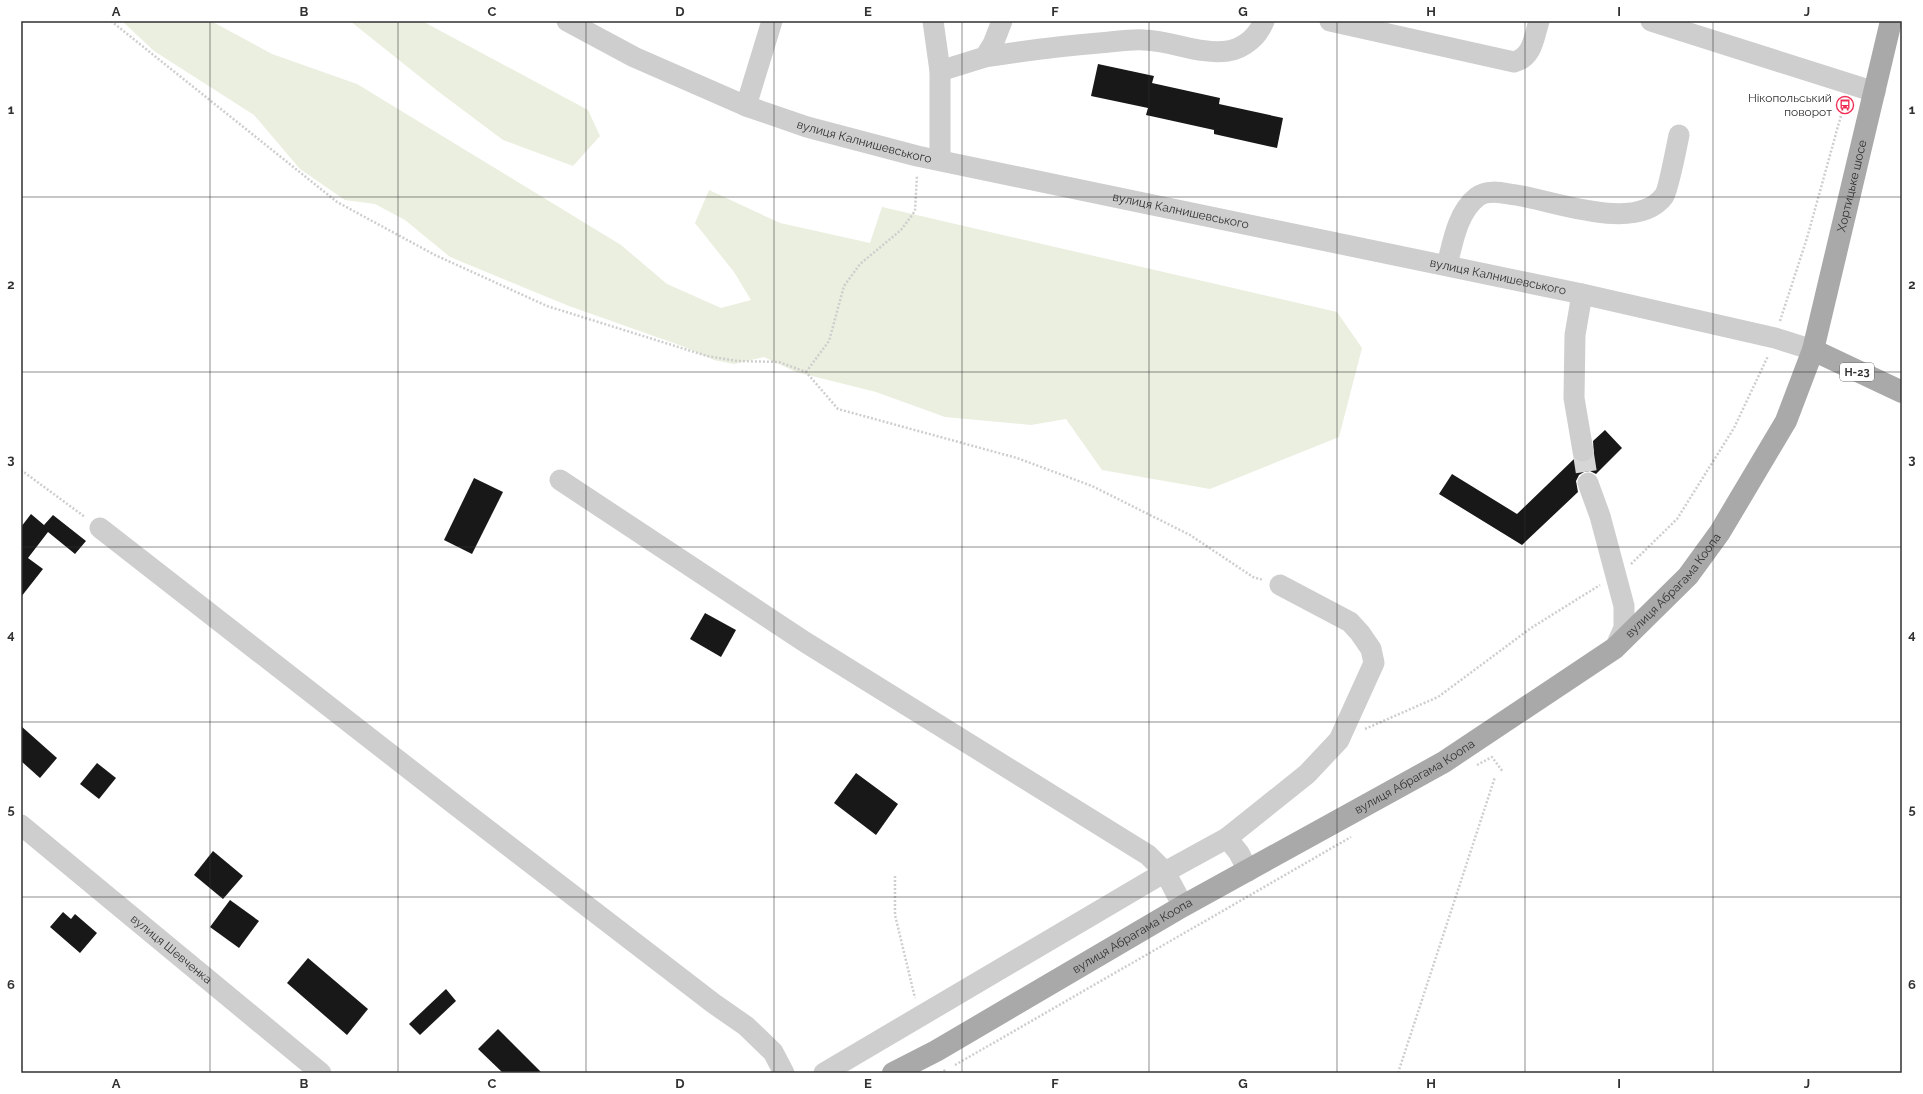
<svg xmlns="http://www.w3.org/2000/svg" width="1923" height="1094" font-family="Raleway,sans-serif">
<style>
.green{fill:#eaefdf}
.building{fill:#181818}
.lines{fill:none;stroke-linecap:round;stroke-linejoin:round}
.minor-tunnel{stroke:#d6d6d6;stroke-width:21;stroke-dasharray:21 10;stroke-linecap:butt}
.path{stroke:#cecece;stroke-width:2.5;stroke-dasharray:2 2;stroke-linecap:butt}
.minor{stroke:#cecece;stroke-width:21}
.major{stroke:#a9a9a9;stroke-width:22}
.grid{fill:none;stroke:#313131;stroke-width:1;stroke-opacity:0.55}
.labels{text-anchor:middle;dominant-baseline:central;stroke-width:4;stroke-linejoin:round;paint-order:stroke}
.shield{fill:#fff;stroke:#6f6f6f;stroke-width:1}
.shield-label{font-size:11px;font-weight:bold;fill:#313131}
.poi-label{font-size:12px;fill:#313131;stroke:#fff;text-anchor:end}
.street-label{font-size:12px;fill:#313131;stroke:#fff}
.neatline{fill:none;stroke:#313131;stroke-width:1.5}
.grid-label{font-size:13px;text-anchor:middle;font-weight:bold;fill:#313131}
</style>
<rect width="100%" height="100%" fill="#fff"/>
<g class="green">
<path d="M122,21H211L272,54L357,84L621,245L667,284L721,308L751,300L734,272L695,223L709,190L780,223L870,243L882,207L1337,312L1362,348L1339,437L1210,489L1102,470L1066,419L1031,425L945,417L876,392L796,372L764,357L734,364L714,360L682,346L569,306L450,257L405,220L375,204L345,200L300,169L254,115L154,51Z"/>
<path d="M350,21H422L588,110L600,136L573,166L503,140L439,92Z"/>
</g>
<g class="building">
<path d="M1098,64L1154,76L1152,83L1220,98L1219,104L1283,118L1277,148L1214,134V130L1146,115L1148,108L1091,96Z"/>
<path d="M1605,430L1622,448L1596,474L1590,471L1584,472L1579,475L1576,481L1578,492L1522,545L1439,494L1452,474L1517,514L1574,459L1579,462L1585,463L1591,460L1594,455L1593,441Z"/>
<path d="M474,478L503,492L472,554L444,540Z"/>
<path d="M31,514L44,525L53,515L86,541L75,554L48,532L28,558L43,569L21,597V527Z"/>
<path d="M705,613L736,630L721,657L690,639Z"/>
<path d="M21,726L57,758L40,778L21,761Z"/>
<path d="M97,763L116,778L99,799L80,784Z"/>
<path d="M856,773L898,804L876,835L834,803Z"/>
<path d="M213,851L243,876L223,899L194,875Z"/>
<path d="M230,900L259,921L239,948L210,927Z"/>
<path d="M63,912L71,919L75,914L97,933L80,953L50,927Z"/>
<path d="M308,958L368,1009L347,1035L287,983Z"/>
<path d="M446,989L456,1001L420,1035L409,1024Z"/>
<path d="M498,1029L542,1073H503L478,1049Z"/>
</g>
<g class="lines">
<path class="minor-tunnel" d="M1583,451L1588,483"/>
<g class="path">
<path d="M111,21L337,202L435,255L547,306L707,356L737,361L779,362L806,372L838,409L1017,458L1092,486L1190,535L1253,577L1263,580"/>
<path d="M1780,321L1807,238L1845,101"/>
<path d="M806,372L829,341L844,286L860,264L901,230L915,211L917,175"/>
<path d="M21,470L85,517"/>
<path d="M1631,564L1677,519L1734,428L1768,356"/>
<path d="M1365,729L1438,697L1531,628L1600,585"/>
<path d="M1477,765L1492,757L1503,772"/>
<path d="M895,876V915L915,998"/>
<path d="M955,1065L1351,837"/>
<path d="M940,1073L947,1069"/>
<path d="M1398,1073L1495,777"/>
</g>
<g class="minor">
<path id="s1" d="M567,21L634,57L746,106L807,127L917,156L1582,294L1775,338L1813,350"/>
<path d="M933,21L940,71V160"/>
<path d="M1330,21L1514,62C1533,57 1534,37 1539,21"/>
<path d="M1651,21L1875,92"/>
<path d="M985,57C1023,51 1061,46 1099,43C1114,42 1130,39 1144,40C1173,41 1200,55 1228,51C1245,48 1258,36 1264,21"/>
<path d="M940,71L985,57L993,44L1002,21"/>
<path d="M746,106L772,21"/>
<path d="M1447,265C1453,242 1457,213 1477,197C1486,190 1499,192 1509,194C1548,198 1635,235 1664,196C1668,191 1677,145 1679,135"/>
<path d="M1582,294L1575,335L1574,398L1583,451"/>
<path d="M560,480L805,642L1148,855L1165,872L1183,906"/>
<path d="M1588,483L1600,516L1624,606V628L1615,648"/>
<path d="M100,528L458,807L713,1003L746,1026L773,1052L784,1073"/>
<path id="s2" d="M21,825L321,1073"/>
<path d="M1248,871L1239,853L1227,838L1307,774L1339,740L1374,663L1371,649L1360,633L1350,622L1280,585"/>
<path d="M824,1073L1165,872L1227,838"/>
</g>
<g class="major">
<path d="M1813,350L1902,392"/>
<path id="s3" d="M893,1073L936,1051L1183,906L1444,762L1615,648L1688,576L1720,532L1786,421L1813,350L1891,21"/>
</g>
</g>
<path class="grid" d="M210,21V1073M398,21V1073M586,21V1073M774,21V1073M962,21V1073M1149,21V1073M1337,21V1073M1525,21V1073M1713,21V1073M21,197H1902M21,372H1902M21,547H1902M21,722H1902M21,897H1902"/>
<defs>
<g id="bus-ring" transform="scale(0.9)"><circle r="9.5" fill="#fff" stroke="#f02c54" stroke-width="1.5"/><path d="M-5-6H5V4H4V6H2V4H-2V6H-4V4H-5ZM-3.5-4V0h7V-4ZM-3.5 1.2v1.5H-2V1.2ZM2 1.2v1.5H3.5V1.2Z" fill="#f02c54"/></g>
</defs>
<g fill-rule="evenodd">
<use href="#bus-ring" x="1845" y="105"/>
</g>
<g class="labels">
<rect class="shield" x="1840" y="363" width="34" height="18" rx="3"/>
<g class="shield-label">
<text x="1857" y="372">Н-23</text>
</g>
<g class="poi-label">
<text x="1832" y="98">Нікопольський<tspan x="1832" dy="14">поворот</tspan></text>
</g>
<g class="street-label">
<text stroke="none"><textPath href="#s1" startOffset="322">вулиця Калнишевського</textPath></text>
<text stroke="none"><textPath href="#s3" startOffset="1369">Хортицьке шосе</textPath></text>
<text stroke="none"><textPath href="#s1" startOffset="646">вулиця Калнишевського</textPath></text>
<text stroke="none"><textPath href="#s1" startOffset="970">вулиця Калнишевського</textPath></text>
<text stroke="none"><textPath href="#s3" startOffset="924">вулиця Абрагама Коопа</textPath></text>
<text stroke="none"><textPath href="#s3" startOffset="600">вулиця Абрагама Коопа</textPath></text>
<text stroke="none"><textPath href="#s3" startOffset="276">вулиця Абрагама Коопа</textPath></text>
<text stroke="none"><textPath href="#s2" startOffset="195">вулиця Шевченка</textPath></text>
</g>
</g>
<rect width="1923" height="1094" fill="none" stroke="#ffffff" stroke-width="44"/>
<rect x="22" y="22" width="1879" height="1050" class="neatline"/>
<g class="grid-label">
<text x="116" y="16">A</text>
<text x="304" y="16">B</text>
<text x="492" y="16">C</text>
<text x="680" y="16">D</text>
<text x="868" y="16">E</text>
<text x="1055" y="16">F</text>
<text x="1243" y="16">G</text>
<text x="1431" y="16">H</text>
<text x="1619" y="16">I</text>
<text x="1807" y="16">J</text>
<text x="11" y="114">1</text>
<text x="1912" y="114">1</text>
<text x="11" y="289">2</text>
<text x="1912" y="289">2</text>
<text x="11" y="464">3</text>
<text x="1912" y="464">3</text>
<text x="11" y="639">4</text>
<text x="1912" y="639">4</text>
<text x="11" y="814">5</text>
<text x="1912" y="814">5</text>
<text x="11" y="989">6</text>
<text x="1912" y="989">6</text>
<text x="116" y="1088">A</text>
<text x="304" y="1088">B</text>
<text x="492" y="1088">C</text>
<text x="680" y="1088">D</text>
<text x="868" y="1088">E</text>
<text x="1055" y="1088">F</text>
<text x="1243" y="1088">G</text>
<text x="1431" y="1088">H</text>
<text x="1619" y="1088">I</text>
<text x="1807" y="1088">J</text>
</g>
</svg>
